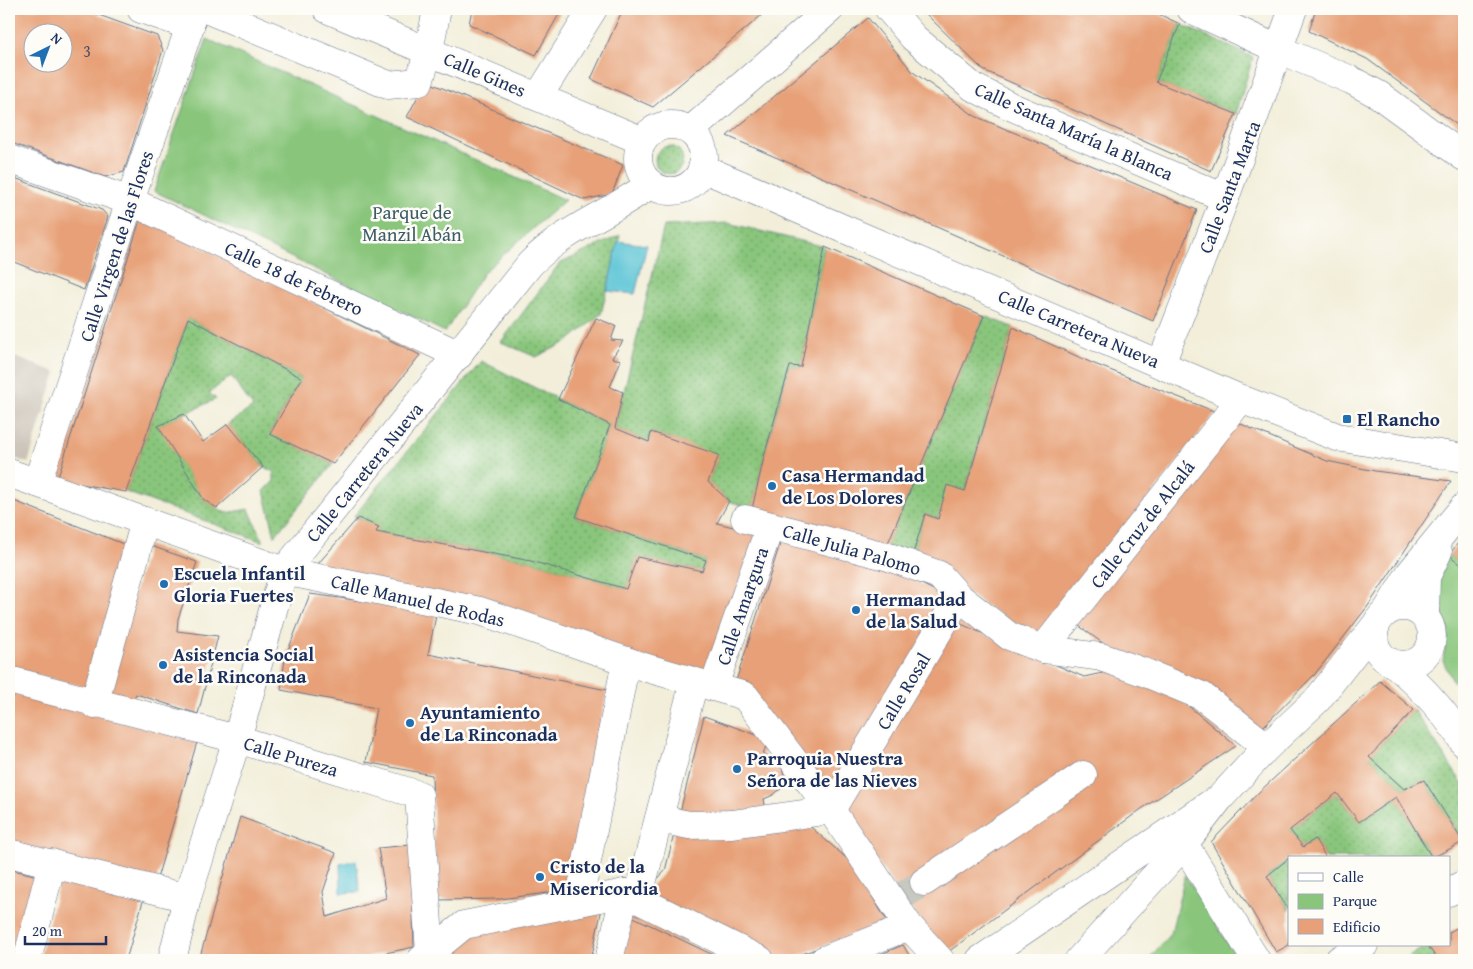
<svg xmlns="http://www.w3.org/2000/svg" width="1473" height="969" font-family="'Gentium Book Plus',serif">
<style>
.industrial{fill:#cbc3b8}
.grass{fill:url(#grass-dots);stroke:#527a6d}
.park{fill:#89c67c;stroke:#527a6d}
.water{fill:#5ac4d5;stroke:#3a7a9a}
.building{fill:#e7a077;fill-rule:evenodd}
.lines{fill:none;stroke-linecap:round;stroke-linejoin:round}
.minor-tunnel{stroke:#c7c8c0;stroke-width:28;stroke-dasharray:28 14;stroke-linecap:butt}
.minor-casing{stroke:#667289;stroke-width:29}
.major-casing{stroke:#667289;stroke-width:29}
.minor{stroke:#fff;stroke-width:28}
.major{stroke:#fff;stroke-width:28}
.poi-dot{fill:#1f6fb2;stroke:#fdfcf7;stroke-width:2}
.labels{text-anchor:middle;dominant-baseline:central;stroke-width:5;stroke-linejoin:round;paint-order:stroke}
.number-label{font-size:16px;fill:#4e4b64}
.street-label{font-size:19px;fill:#1b2f5e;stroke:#fdfcf7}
.park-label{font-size:19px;fill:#3c5c67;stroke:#fdfcf7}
.poi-label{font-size:19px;font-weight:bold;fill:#1b2f5e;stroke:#fdfcf7;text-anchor:start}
</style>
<defs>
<pattern id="grass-dots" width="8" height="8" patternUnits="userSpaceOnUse" patternTransform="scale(1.25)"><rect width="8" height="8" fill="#89c67c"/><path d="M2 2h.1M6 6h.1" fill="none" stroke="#6fa169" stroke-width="1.8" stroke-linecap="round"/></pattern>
</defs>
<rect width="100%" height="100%" fill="#fdfcf7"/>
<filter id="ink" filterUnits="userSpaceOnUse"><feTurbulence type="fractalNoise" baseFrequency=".02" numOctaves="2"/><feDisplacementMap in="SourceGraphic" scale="10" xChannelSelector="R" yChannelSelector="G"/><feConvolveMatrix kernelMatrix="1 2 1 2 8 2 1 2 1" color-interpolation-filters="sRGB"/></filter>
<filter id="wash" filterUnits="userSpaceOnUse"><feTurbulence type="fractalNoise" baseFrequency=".0096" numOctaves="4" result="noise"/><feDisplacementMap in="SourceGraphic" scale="20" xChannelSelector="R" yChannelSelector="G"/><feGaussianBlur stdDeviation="1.12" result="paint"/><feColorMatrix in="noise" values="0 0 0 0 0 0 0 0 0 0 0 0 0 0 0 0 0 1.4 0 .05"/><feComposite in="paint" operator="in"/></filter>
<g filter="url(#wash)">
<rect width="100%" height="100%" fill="#f2eed9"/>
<path class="industrial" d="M9,355L56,372L28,463L9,456Z"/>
<g class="grass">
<path d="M1180,24L1253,57L1236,114L1156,82Z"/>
<circle cx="669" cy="160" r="14"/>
<path d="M728,223L825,247L801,367L789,366L765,453L752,509L729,501L708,482L719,456L651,432L649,442L615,428L664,226Z"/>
<path d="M620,235L601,314L567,342L536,357L501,342L559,264Z"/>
<path d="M984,316L1013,327L965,491L938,519L925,514L912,557L885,550Z"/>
<path d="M188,318L302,378L270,433L333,464L275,536L264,491L274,481V472L263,467L228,424L253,407L231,376L209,393L216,399L159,426L204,500L226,513L249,509L263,542L126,492Z"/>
<path d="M481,361L610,425L576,517L706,560L702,571L637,557L626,589L531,561L376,532L378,527L354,516Z"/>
<path d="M1414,710L1464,786L1463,842L1424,780L1404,789L1369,757Z"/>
<path d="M1337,793L1359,822L1396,797L1432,858H1326L1315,839L1303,847L1290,830Z"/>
<path d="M1289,860V911L1267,876Z"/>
<path d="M1427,945L1438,960H1404Z"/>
</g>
<g class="park">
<path d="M207,39L565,200L484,272L445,332L154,191Z"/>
<path d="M1449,555L1464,567V685L1453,681L1443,661L1448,629L1434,593Z"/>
<path d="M1185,875L1238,960H1148L1171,933Z"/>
</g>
<g class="water">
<path d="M618,241L647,245L635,294L607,291Z"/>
<path d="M356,860L360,892L341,893L340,864Z"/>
</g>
<g id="blocks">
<g class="building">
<path d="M9,9H82L157,36L163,50L124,172L105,177L9,142ZM32,32H62V62H32Z"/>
<path d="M472,9H562L536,55L469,24Z"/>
<path d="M623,9H769L653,107L591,79Z"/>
<path d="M921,9H1148L1180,24L1156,82L1236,114L1211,171L983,70Z"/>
<path d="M1316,9H1464V130L1367,59L1309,31Z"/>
<path d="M868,18L913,72L975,116L1197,210L1153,321L727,136Z"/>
<path d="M426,81L623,165L612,194L584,200L407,117Z"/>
<path d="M9,176L102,210L108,217L84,290L9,260Z"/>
<path d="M141,217L420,355L333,464L270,434L302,378L188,318L126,492L57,480Z"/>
<path d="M825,247L984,316L885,550L752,509L765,453L790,366L801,367Z"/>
<path d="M596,318L616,326L611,340L623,341L612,358L621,360L610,387L623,392L615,428L649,442L651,432L719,455L708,482L729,501L717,523L758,533L705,675L316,566L358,518L379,527L376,532L531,561L626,589L637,557L702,571L706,560L576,517L610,425L558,399Z"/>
<path d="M1013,327L1092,363L1216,412L1039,640L912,557L925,514L938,519L947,485L965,491Z"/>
<path d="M184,414L203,442L228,424L263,467L217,508L204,500L158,426Z"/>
<path d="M1234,421L1327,461L1375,471L1451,481L1368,606L1315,674L1258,732L1112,650L1075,623Z"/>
<path d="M9,499L126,545L89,688L9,668Z"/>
<path d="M1464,535V567L1449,555Z"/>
<path d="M781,541L881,569L914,580L947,597L831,800L734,687Z"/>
<path d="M148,545L197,562L178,619L177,631L218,636L198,714L136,694L132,702L106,696Z"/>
<path d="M310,594L437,611L428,654L607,690L570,890L500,899L436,900L432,775L366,762L376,708L281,690L285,658Z"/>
<path d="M954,621L1084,677L1116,670L1185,703L1236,746L1140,810L944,955L841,812Z"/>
<path d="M1380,681L1414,710L1369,757L1404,789L1424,780L1463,842L1432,858L1396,797L1359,822L1337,793L1290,830L1303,847L1315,839L1326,858H1289L1267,876L1289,911V945L1276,952L1211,842L1260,791Z"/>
<path d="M9,692L197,742L156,882L9,845Z"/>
<path d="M704,716L768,739L763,755L781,763L784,775L783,787L773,795L764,799L766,811L679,816Z"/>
<path d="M796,814L852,863L887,921L787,960H779L648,895L647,890L665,871L675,830Z"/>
<path d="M240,817L336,853L323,892L327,917L386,898L378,848L411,845L414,947L352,960H199Z"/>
<path d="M9,869L38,876L16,960H9Z"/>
<path d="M60,878L143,901L126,960H39Z"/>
<path d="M602,908L591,960H428L471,927Z"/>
<path d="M625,913L724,960H617Z"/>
<path d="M1464,924V960H1438L1427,945H1449V932Z"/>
<path d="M903,945L912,960H867Z"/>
</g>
</g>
</g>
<g filter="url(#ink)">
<use href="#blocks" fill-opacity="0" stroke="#667289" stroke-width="1"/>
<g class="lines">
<path class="minor-tunnel" d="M893,902L924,882"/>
<g class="minor-casing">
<g id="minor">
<path d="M141,9L190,26"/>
<path d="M206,9L388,85L419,82L429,50L437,9"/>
<path d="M327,9L643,141"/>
<path d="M889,9L914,38L973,87L1010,106L1225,198"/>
<path d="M1191,9L1280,50L1351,80L1379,95L1464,157"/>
<path d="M538,97L593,9"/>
<circle cx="671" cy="158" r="33"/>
<path d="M690,131L830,9"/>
<path d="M9,159L130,201L459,355"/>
<path d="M702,168L1241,399L1337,437L1464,458"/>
<path d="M1161,364L1225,198L1293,9"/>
<path d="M9,473L284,571L480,611L647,668L745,696L831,810L909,926L940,960"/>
<path d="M37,483L130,201L190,26L191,9"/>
<path d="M745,519L889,557L939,575L959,597L1009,636L1043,649L1101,657L1146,673L1202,696L1267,747"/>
<path d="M1043,649L1241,399"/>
<path d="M9,680L237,739L419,795L430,953"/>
<path d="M714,686L770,526"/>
<path d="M94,704L145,521"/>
<path d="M659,819L689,825L732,824L831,810L959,597"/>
<path d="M1184,844L1256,960"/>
<path d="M9,853L187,898"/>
<path d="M924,882L1083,775"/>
<path d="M1449,892L1464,884"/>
<path d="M625,893L760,960"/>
<path d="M638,899L694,682"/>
<path d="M579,902L626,661"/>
<path d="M27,960L52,863"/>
<path d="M172,960L187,898L237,739L284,571L530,264C564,229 611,213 651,184"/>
<path d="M421,960L464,925L625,893"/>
<path d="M609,960L625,893"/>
<path d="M824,960L909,926"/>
<path d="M980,960L1213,802"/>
<path d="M1339,960L1364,945"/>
</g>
</g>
<g class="major-casing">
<g id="major">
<circle cx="1403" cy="636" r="29"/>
<path d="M1386,612L1410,573L1464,507"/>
<path d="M1425,617L1426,577L1438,552"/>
<path d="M1396,665C1423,688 1446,713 1464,743"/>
<path d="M1079,960L1184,844L1219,799L1267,747L1317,700L1375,626"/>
</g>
</g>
<use href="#minor" class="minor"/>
<use href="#major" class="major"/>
</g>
</g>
<g class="poi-dot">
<rect x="1342" y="414" width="10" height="10" rx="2.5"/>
<circle cx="772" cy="486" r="5"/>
<circle cx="164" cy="584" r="5"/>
<circle cx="856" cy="610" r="5"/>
<circle cx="163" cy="665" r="5"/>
<circle cx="410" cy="723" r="5"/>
<circle cx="737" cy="769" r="5"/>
<circle cx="540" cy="877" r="5"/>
</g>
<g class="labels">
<g class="number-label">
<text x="87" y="51">3</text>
</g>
<g class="street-label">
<text transform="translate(485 74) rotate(23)">Calle Gines</text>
<text transform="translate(1074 131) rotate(24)">Calle Santa María la Blanca</text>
<text transform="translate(1229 187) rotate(-69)">Calle Santa Marta</text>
<text transform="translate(116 246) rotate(-72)">Calle Virgen de las Flores</text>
<text transform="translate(294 278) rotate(25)">Calle 18 de Febrero</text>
<text transform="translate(1079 328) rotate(23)">Calle Carretera Nueva</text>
<text transform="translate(364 472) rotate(-51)">Calle Carretera Nueva</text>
<text transform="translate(1142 524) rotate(-52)">Calle Cruz de Alcalá</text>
<text transform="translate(852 549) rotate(16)">Calle Julia Palomo</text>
<text transform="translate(418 600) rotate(13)">Calle Manuel de Rodas</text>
<text transform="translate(742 606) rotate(-71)">Calle Amargura</text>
<text transform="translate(903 691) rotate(-59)">Calle Rosal</text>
<text transform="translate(291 756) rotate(17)">Calle Pureza</text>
</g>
<g class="park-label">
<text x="412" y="212">Parque de<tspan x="412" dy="22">Manzil Abán</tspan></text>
</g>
<g class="poi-label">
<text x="1357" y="419">El Rancho</text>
<text x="782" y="475">Casa Hermandad<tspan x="782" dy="22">de Los Dolores</tspan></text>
<text x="174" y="573">Escuela Infantil<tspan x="174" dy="22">Gloria Fuertes</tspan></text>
<text x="866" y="599">Hermandad<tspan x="866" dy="22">de la Salud</tspan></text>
<text x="173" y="654">Asistencia Social<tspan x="173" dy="22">de la Rinconada</tspan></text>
<text x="420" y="712">Ayuntamiento<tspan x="420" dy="22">de La Rinconada</tspan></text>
<text x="747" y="758">Parroquia Nuestra<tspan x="747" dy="22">Señora de las Nieves</tspan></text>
<text x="550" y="866">Cristo de la<tspan x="550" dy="22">Misericordia</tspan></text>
</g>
</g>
<rect width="1473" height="969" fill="none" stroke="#fdfcf7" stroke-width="30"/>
<rect x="1288" y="856" width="162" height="90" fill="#fdfcf7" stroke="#a3aaba"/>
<rect x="1298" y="873" width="25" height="8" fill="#ffffff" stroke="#a3aaba"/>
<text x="1333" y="882" font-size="15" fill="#1b2f5e">Calle</text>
<rect x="1298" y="894" width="25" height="15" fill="#89c67c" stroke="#a3aaba"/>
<text x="1333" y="906" font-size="15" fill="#1b2f5e">Parque</text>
<rect x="1298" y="919" width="25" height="15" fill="#e7a077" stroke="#a3aaba"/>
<text x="1333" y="932" font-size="15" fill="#1b2f5e">Edificio</text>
<g transform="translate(48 48) rotate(42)"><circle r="24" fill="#fdfcf7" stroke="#a3aaba"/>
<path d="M0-4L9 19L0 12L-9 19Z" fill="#1f6fb2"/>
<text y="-8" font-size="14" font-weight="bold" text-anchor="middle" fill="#1b2f5e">N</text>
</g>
<path d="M25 936v8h81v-8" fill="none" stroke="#1b2f5e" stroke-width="2.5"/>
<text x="32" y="936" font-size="15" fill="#1b2f5e" stroke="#fdfcf7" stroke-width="4" paint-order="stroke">20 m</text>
</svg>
